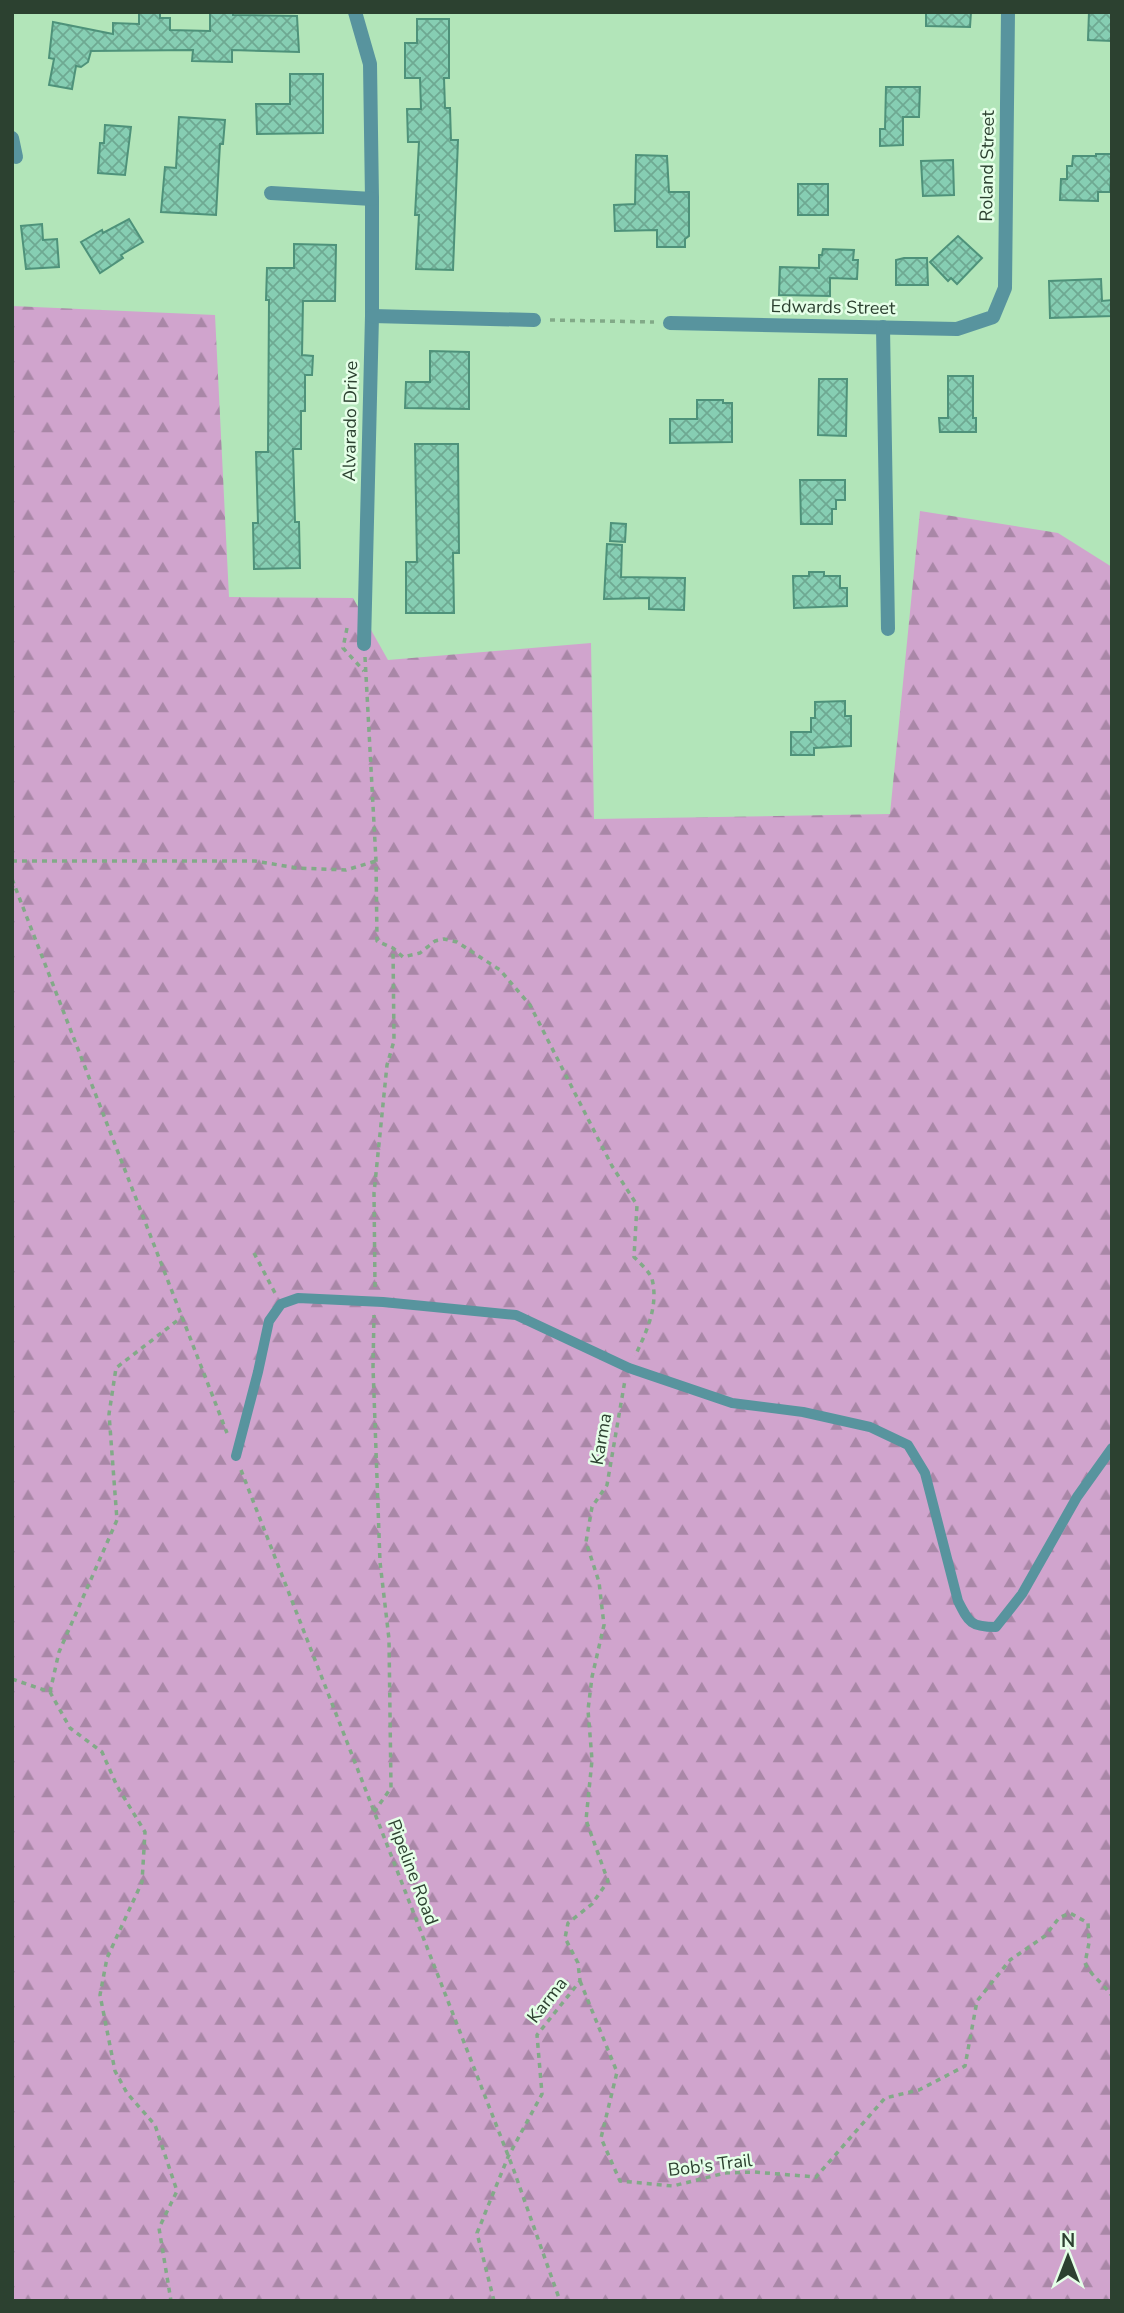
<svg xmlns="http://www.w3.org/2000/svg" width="1124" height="2313" font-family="'Nunito Sans',sans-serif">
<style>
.forest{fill:url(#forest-firs)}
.building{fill:url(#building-cross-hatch);stroke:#4e927a;stroke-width:2}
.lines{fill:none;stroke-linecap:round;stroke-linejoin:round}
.path{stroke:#82aa88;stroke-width:3.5;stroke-dasharray:5 5;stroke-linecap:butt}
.lane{stroke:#58949e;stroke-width:10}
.street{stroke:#58949e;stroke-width:14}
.labels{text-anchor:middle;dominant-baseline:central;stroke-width:5;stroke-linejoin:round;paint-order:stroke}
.street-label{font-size:18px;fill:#2c4130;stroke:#e5ffe8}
</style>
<defs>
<pattern id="forest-firs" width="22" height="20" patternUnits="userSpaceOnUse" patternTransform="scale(1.75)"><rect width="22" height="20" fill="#d0a4cd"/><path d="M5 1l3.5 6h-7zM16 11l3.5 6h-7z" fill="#a987a7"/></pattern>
<pattern id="building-cross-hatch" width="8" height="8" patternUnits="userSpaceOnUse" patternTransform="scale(1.75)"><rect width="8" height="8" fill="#86ceb3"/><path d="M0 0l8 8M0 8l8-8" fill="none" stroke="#6ea992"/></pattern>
</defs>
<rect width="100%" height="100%" fill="#b2e5b9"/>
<path class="forest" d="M12,306L215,315L229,597L353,598L388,660L591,643L594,819L890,814L920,511L1058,533L1112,567V2301H12Z"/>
<g class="building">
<path d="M139,12H160V18H170V30L210,31V12H233V15L297,16L299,52L232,50V62L192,61L193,50L91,51L88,62L81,67L76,66L72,89L49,85L54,59L49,58L53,22L113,34V23L139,24Z"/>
<path d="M926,12H971L970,27L926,26Z"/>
<path d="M1089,12H1112V41L1088,40Z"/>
<path d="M417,19H449V78H444L445,108H450L451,140H458L453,270L416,269L419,215H415L419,142H408L407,109H421L420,78H405V43H417Z"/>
<path d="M290,74H323V133L257,134L256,104H290Z"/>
<path d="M886,87H920L919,117H903V145L880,146V129H885Z"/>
<path d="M179,117L225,120L223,144H220L216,215L161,212L165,167L176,168Z"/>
<path d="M105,125L131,127L125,175L98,173L100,143H104Z"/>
<path d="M1096,154H1112L1110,192H1098V201L1060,200L1061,179H1067V166H1072L1073,156H1096Z"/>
<path d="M636,155L667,156L669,192H689V236L685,239V247H657V230L615,231L614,205L635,204Z"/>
<path d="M953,160L954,195L923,196L921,161Z"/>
<rect x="798" y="184" width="30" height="31"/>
<path d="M129,219L143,242L121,255L123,258L100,273L81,242L102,230L103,233Z"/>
<path d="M42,224L43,240L57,239L59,267L26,269L21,226Z"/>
<path d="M958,236L982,258L957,284L951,278L948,281L930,262Z"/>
<path d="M294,244L336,245L335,301H303L302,355L313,356L312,375H305V411H301V449H293L295,522H299L300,568L254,569L253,523H258L256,452H268L269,300H266L267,268H294Z"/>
<path d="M823,249L854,250L853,260H858L857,279L830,278V296L779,295L780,267L819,268V255H822Z"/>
<path d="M904,258H927L928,285H896V260Z"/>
<path d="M1101,279L1102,301L1112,300V316L1050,318L1049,281Z"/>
<path d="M430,351L469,352V409L405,408L406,382H430Z"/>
<path d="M948,376H973V418H976V432H940L939,418H948Z"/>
<path d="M819,379H847L846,436L818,435Z"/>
<path d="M697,400H723V403H732V442L670,443V419H697Z"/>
<path d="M415,444H458L459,553H453L454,613H406V562H417Z"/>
<path d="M800,480H845V500H836V509H832V524H801Z"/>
<path d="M611,523L626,524L625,542L610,541Z"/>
<path d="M607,544L622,545L621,577L685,578L684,610L649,609V598L604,599Z"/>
<path d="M809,572H824V576H840V588H847V606L794,608L793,576H809Z"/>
<path d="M845,701V716H851V746L814,748V755H791V732H811V718H815V702Z"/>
</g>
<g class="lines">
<g class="path">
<path d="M550,320L654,322"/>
<path d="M347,628L343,648L364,671"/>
<path d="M365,657L376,861L377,941L393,948L403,957L420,953L435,941L444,939L457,942L500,970L530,1005L612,1166L637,1205L634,1257C640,1263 649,1271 652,1279C659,1306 646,1333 635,1356"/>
<path d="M12,861H255L297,868L346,870L376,861"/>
<path d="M12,879L227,1433"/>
<path d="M254,1253L275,1293"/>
<path d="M375,1287L374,1193L387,1065L394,1041L393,948"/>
<path d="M241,1470L513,2168L560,2301"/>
<path d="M12,1679L50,1692L70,1728L102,1752L117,1786L145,1832L142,1882L107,1958L100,1995L115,2071L127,2093L155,2125L177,2191L159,2228L171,2301"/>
<path d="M50,1692L59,1652L117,1520L109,1414L116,1368L182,1317"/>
<path d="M374,1812L391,1788L389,1639L380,1562L373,1367L374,1315"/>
<path d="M580,1981L617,2072L601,2138L620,2181L673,2186L725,2173L754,2172L816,2177L885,2098L919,2090L965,2066L977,2001L1010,1960L1045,1936L1059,1918L1070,1913L1088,1923L1089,1943L1085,1963C1091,1976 1103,1983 1112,1996"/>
<path d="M494,2301L477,2233L508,2157L542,2094L537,2035L580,1981L578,1963L565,1938L568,1923L592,1904L608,1881L586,1820L592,1760L588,1710L592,1677L604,1625L599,1582L586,1542L592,1507L607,1485L625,1380"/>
</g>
<path class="lane" d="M236,1456L258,1372L269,1321L281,1304L298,1298L383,1302L516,1315L629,1368L732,1403L803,1412L870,1427L908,1445L925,1473L958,1601C969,1623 971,1627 996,1627L1022,1594L1077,1497L1112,1448"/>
<g class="street">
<path d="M355,12L370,64L372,199V316L364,644"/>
<path d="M12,138L16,157"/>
<path d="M271,193L372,199"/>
<path d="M372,316L534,320"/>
<path d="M670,323L957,329L993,317L1005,288L1008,12"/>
<path d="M883,327L888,629"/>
</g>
</g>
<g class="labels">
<g class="street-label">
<text transform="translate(987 166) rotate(-89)">Roland Street</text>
<text transform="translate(833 307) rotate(1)">Edwards Street</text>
<text transform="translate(350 421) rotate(-89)">Alvarado Drive</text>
<text transform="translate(601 1439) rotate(-80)">Karma</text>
<text transform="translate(413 1872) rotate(69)">Pipeline Road</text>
<text transform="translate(547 2000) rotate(-52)">Karma</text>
<text transform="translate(710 2165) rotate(-7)">Bob's Trail</text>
</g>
</g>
<rect width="1124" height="2313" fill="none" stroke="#2c4130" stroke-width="28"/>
<g transform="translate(1068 2257)" stroke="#e5ffe8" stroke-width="5" paint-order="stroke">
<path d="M0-5L12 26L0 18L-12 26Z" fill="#2c4130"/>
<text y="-10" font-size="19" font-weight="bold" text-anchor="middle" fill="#2c4130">N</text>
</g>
</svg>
